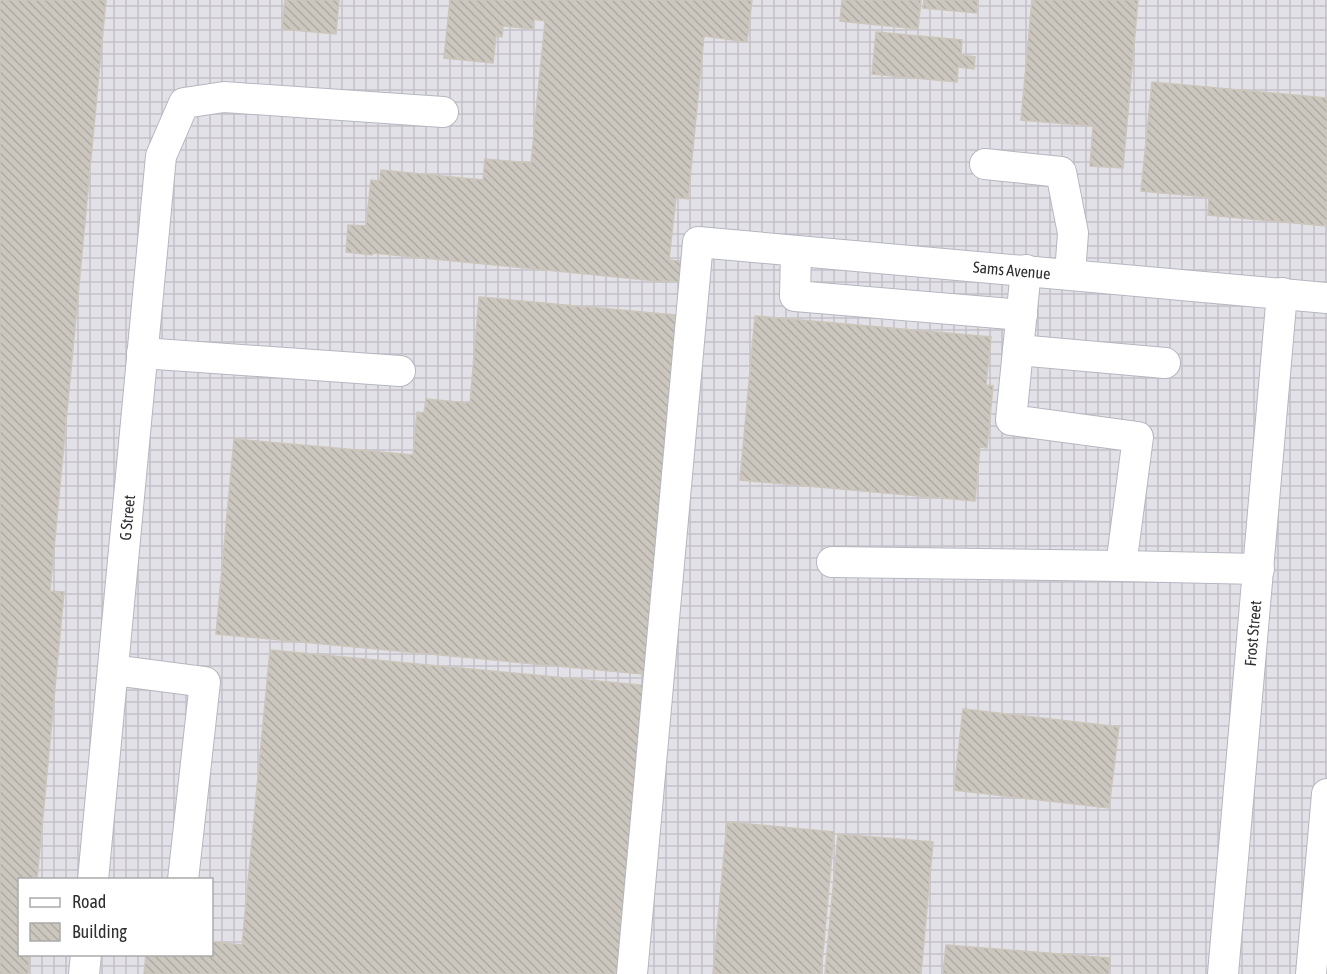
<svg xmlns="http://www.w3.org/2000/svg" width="1327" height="974" font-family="'Asap Condensed',sans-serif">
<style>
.industrial{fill:url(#industrial-grid);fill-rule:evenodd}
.building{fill:url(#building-back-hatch);stroke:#cbc5ba;stroke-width:1.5}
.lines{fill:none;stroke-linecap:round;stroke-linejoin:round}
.minor-casing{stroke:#b4b7c1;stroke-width:32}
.minor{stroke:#fff;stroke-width:30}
.labels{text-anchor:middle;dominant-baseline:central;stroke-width:4.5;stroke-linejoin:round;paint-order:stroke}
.street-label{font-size:16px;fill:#2e2e2e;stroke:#fff}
</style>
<defs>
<pattern id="industrial-grid" width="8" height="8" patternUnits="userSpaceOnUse" patternTransform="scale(1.5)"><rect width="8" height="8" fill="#e3e1e8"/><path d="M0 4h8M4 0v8" fill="none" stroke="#c3c1c7"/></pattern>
<pattern id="building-back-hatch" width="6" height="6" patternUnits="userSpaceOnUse" patternTransform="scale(1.5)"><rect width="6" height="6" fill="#cbc7bf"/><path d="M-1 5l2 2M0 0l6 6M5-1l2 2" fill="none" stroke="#afaba4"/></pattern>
</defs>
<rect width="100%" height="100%" fill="#efe9e1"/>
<path class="industrial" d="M0,0H1327V974H0ZM20,880H212V954H20Z"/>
<g class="building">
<path d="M0,0H106L50,591L64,592L37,880H20V954H30L28,974H0Z"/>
<path d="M285,0H339L336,34L282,29Z"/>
<path d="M450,0H752L747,42L704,36L688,199L676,197L669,260L696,263L694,283L667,281V282L373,253L372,255L346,252L348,225L366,226L371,180L380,181L381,170L483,180L485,159L531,163L545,21L534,19L533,29L503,26L502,37L496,36L493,63L444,58Z"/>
<path d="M842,0H921L918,29L840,21Z"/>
<path d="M924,0H978L977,13L923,8Z"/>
<path d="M1032,0H1138L1123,168L1090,166L1093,126L1021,120Z"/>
<path d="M876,32L962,40L961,55L975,57L974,69L958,67L957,82L872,74Z"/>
<path d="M1152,82L1327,98V226L1208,215L1209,197L1141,191Z"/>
<path d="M479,297L686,316L653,675L216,634L234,439L413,455L417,412L424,413L426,399L470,403Z"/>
<path d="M755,316L991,337L986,385L993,386L987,448L980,447L975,501L740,480Z"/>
<path d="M270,650L650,686L622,974H144L146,954H212V942L242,945Z"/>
<path d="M963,709L1119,727L1109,808L954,790Z"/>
<path d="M727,822L834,832L821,974H713Z"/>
<path d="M838,834L933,842L921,974H825Z"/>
<path d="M946,945L1110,958L1109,974H943Z"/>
</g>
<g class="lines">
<g class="minor-casing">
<g id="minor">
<path d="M985,164L1061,172L1073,233L1070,274"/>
<path d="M796,251L795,296L1022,315"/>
<path d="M1026,270L1011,420L1138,437L1121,566"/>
<path d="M1018,350L1165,363"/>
<path d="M142,353L400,371"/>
<path d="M832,562L1121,566L1259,569"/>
<path d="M113,670L205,682L183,880"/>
<path id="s1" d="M93,880L161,156L184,103L224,97L443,112"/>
<path d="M84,974L86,954"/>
<path id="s2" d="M632,974L698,242L1327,298"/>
<path id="s3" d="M1223,974L1282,293"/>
<path d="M1311,974L1327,794"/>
</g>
</g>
<use href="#minor" class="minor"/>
</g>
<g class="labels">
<g class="street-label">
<text stroke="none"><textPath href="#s2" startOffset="1050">Sams Avenue</textPath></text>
<text stroke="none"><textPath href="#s1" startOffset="364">G Street</textPath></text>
<text stroke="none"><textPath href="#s3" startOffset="342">Frost Street</textPath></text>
</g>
</g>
<rect x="18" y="878" width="195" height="78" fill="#ffffff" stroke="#ababab" stroke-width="1.5"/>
<rect x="30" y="898" width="30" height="9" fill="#ffffff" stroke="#ababab" stroke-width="1.5"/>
<text x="72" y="908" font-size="18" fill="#2e2e2e">Road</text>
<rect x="30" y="923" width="30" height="18" fill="url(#building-back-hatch)" stroke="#ababab" stroke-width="1.5"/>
<text x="72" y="938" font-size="18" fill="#2e2e2e">Building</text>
</svg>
